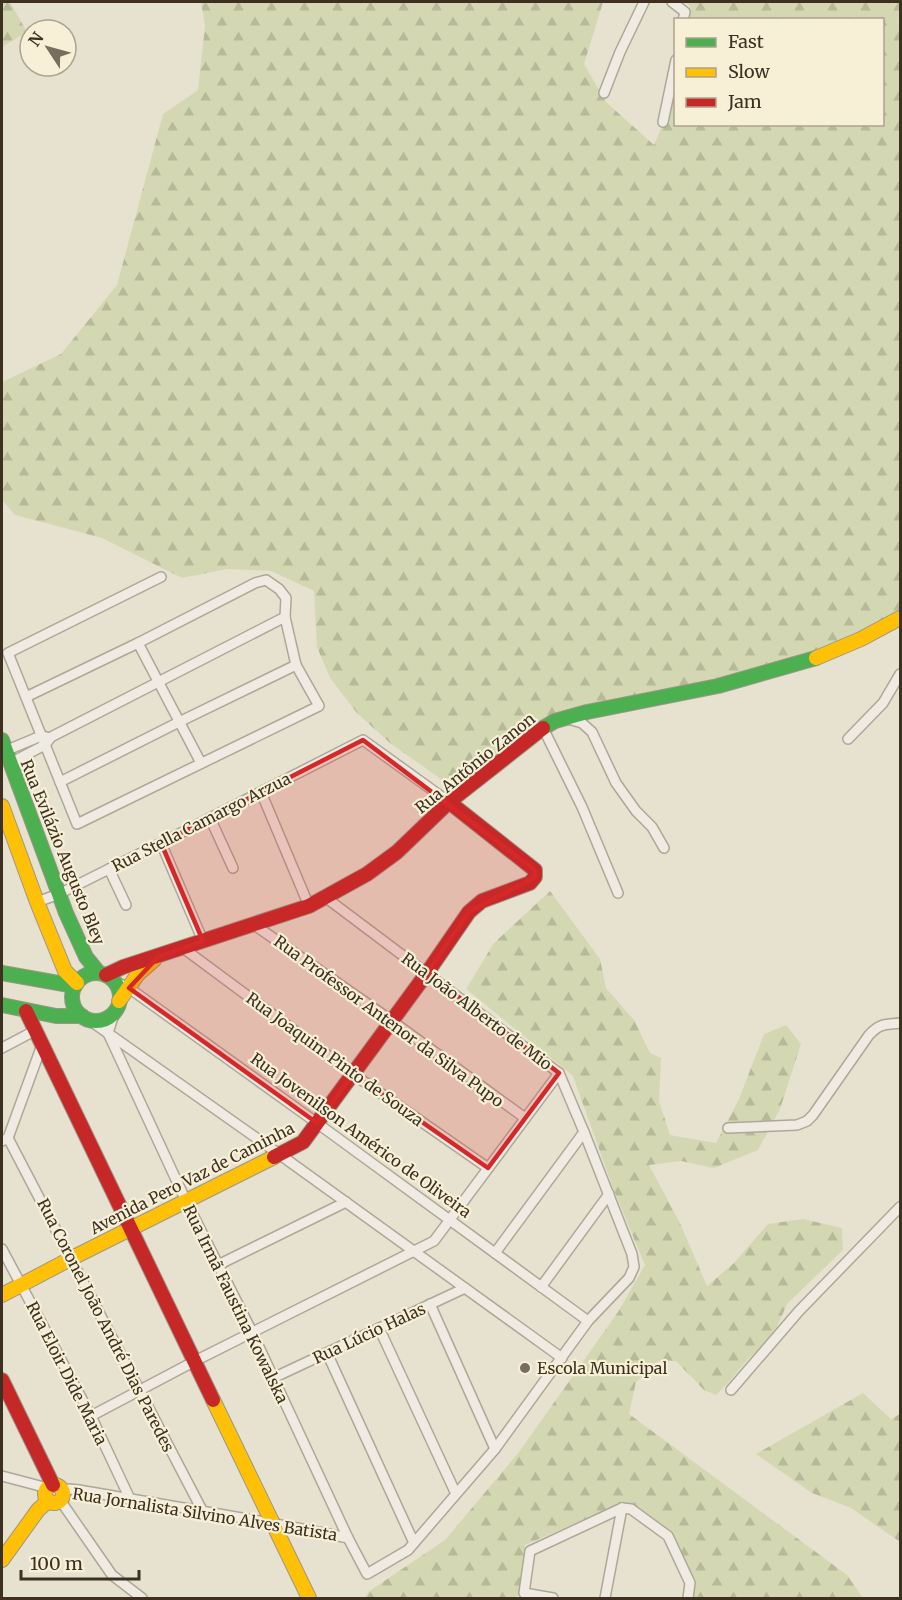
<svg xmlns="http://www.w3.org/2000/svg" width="902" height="1600" font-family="Merriweather,serif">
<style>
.forest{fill:url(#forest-firs)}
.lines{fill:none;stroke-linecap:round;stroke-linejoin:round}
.street-casing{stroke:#ada798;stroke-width:12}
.fast-casing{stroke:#9c9688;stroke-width:16}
.slow-casing{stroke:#9c9688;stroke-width:16}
.jam-casing{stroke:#9c9688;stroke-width:16}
.street{stroke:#efebe2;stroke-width:9}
.fast{stroke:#4caf50;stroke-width:14}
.slow{stroke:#ffc107;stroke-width:14}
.jam{stroke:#c62828;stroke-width:14}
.marked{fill:#d62828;fill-opacity:0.2;stroke:#d62828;stroke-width:4.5;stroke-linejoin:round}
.poi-dot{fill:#786e5e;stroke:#f7f0d7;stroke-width:2}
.labels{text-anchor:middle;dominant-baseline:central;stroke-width:4.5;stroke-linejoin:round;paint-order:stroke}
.street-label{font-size:16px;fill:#3d3020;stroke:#f7f0d7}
.poi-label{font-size:16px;fill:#3d3020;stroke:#f7f0d7;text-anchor:start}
</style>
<defs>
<pattern id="forest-firs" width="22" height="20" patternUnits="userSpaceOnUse" patternTransform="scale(1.5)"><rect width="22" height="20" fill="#d4d8b2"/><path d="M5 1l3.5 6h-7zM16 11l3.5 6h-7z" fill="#b7ba99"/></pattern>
</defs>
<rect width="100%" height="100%" fill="#e7e2d0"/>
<g class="forest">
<path d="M2,2H10L27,32L2,47Z"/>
<path d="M201,2H603L584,64L606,102L654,145L675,96L676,124H882V20L688,19L690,6L684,2H900V20L898,21L900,26V612L824,651L720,681L613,702L547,718L510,749L456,790L390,743L357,713L330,678L317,647L314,591L271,571L227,569L182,578L102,538L15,515L2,500V382L61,354L117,285L163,114L198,90L205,26Z"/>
<path d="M550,891L600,959L606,988L634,1020L650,1053L661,1058L659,1101L670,1135L716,1143L739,1099L764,1034L786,1025L801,1044L780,1109L758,1150L714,1168L681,1161L649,1165L680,1223L707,1286L734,1263L768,1224L803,1219L842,1228L843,1250L787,1304L774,1334L766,1344L749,1358L726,1385L716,1395L704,1390L676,1361H659L636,1382L629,1414L847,1575L863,1598H693L696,1583L671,1531L624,1502L525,1545L521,1592L516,1598H365L368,1592L445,1540L519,1452L618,1312L645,1265L613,1188L573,1076L466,989L494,943Z"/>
<path d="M863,1393L891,1419L900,1414V1542L851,1508L812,1493L756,1454Z"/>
</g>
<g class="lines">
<g class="street-casing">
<g id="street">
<path d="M672,2L685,12L683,20"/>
<path d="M604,93L620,52L644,2"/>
<path d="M663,122L676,60"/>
<path d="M138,643L201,763"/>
<path d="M26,697L138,643L255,583L266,580L279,589L286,598L285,617L296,665L319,706L77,824C54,767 31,710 8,653L161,577"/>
<path d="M568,719L582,723L592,732L616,783L636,811L652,827L664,848"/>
<path d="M543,728L582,807L618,893"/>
<path d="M848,739L883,703L900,674"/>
<path d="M3,749L5,751L41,736L46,737"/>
<path d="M10,763L45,745L51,737L285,617"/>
<path d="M60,782L179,722L296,665"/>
<path d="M261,792L309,906"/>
<path d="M210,818L233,868"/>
<path d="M161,843L203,941"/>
<path d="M109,869L126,905"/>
<path d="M37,902L59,894L161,843L363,740L449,802"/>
<path d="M253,924L392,1021L525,1118"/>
<path d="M183,948L353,1074L488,1168"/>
<path d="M112,980L129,988L317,1123L588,1321"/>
<path d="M115,1011L108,1033L186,1201L252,1332L348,1538L367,1574L408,1550L414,1543L495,1449L588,1321L629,1278L634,1267L632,1254L584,1132L559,1073L325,897"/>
<path d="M88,1019L279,1154L562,1358"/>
<path d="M2,1048L36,1030"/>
<path d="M728,1128L797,1125L807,1121L813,1115L869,1035C880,1023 885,1025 900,1023"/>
<path d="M8,1138L203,1512"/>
<path d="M2,1141L8,1138L42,1045"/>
<path d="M2,1249L91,1416L130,1499"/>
<path d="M495,1253L584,1132"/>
<path d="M218,1265L346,1202"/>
<path d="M541,1287L609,1194"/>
<path d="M430,1304L495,1449"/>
<path d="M379,1328L456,1494"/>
<path d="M327,1353L414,1543"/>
<path d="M273,1378L465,1288"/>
<path d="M731,1390L799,1311L900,1207"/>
<path d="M91,1416L195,1361L434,1241L559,1073"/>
<path d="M2,1476L40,1486L46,1489"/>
<path d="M62,1492L69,1489L79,1490C168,1506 258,1519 348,1538"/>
<path d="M60,1500L112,1575L142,1598"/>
<path d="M622,1508L631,1509L668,1536L690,1583L688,1598"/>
<path d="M553,1598L524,1593L530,1551L622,1508"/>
<path d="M605,1598L622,1508"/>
</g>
</g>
<g class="fast-casing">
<g id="fast">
<path d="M543,728L555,721L587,712L718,686L816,658"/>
<path d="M2,740L66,913L86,957L99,973"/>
<path d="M2,973L75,986"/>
<circle cx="96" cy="997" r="24"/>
<path d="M2,1005L56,1016H82"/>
</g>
</g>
<g class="slow-casing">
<g id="slow">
<path d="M816,658L861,639L900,618"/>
<path d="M2,806L37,902L65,971L77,983"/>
<path d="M119,1001L138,974L154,960"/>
<path d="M2,1295L72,1258L274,1157"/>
<path d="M213,1400L309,1598"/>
<circle cx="54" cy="1494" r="9"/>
<path d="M2,1560L38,1510L48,1501"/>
</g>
</g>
<g class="jam-casing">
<g id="jam">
<path d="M106,975L123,967L309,906L367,874L397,852L449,802L543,728"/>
<path d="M26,1011L213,1400"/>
<path d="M274,1157L303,1142L427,973L469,912L482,901L530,883L535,877V870L449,802"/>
<path d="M2,1380L53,1485"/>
</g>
</g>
<use href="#street" class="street"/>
<use href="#fast" class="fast"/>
<use href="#slow" class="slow"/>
<use href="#jam" class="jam"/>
</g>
<path class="marked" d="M363,740L535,870V877L469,912L427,973L559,1073L488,1168L353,1074L317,1123L129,988L158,957L203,941L161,843Z"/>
<circle class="poi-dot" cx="525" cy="1368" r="6"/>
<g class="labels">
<g class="street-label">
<text transform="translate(475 763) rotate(-39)">Rua Antônio Zanon</text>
<text transform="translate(201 822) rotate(-27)">Rua Stella Camargo Arzua</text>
<text transform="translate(63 852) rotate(68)">Rua Evilázio Augusto Bley</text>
<text transform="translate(477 1011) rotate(37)">Rua João Alberto de Mio</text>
<text transform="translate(389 1021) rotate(36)">Rua Professor Antenor da Silva Pupo</text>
<text transform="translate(335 1059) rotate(36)">Rua Joaquim Pinto de Souza</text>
<text transform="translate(361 1135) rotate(36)">Rua Jovenilson Américo de Oliveira</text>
<text transform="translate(192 1178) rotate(-27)">Avenida Pero Vaz de Caminha</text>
<text transform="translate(236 1304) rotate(64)">Rua Irmã Faustina Kowalska</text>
<text transform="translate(106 1325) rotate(63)">Rua Coronel João André Dias Paredes</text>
<text transform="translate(369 1333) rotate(-25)">Rua Lúcio Halas</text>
<text transform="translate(67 1373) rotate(63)">Rua Eloir Dide Maria</text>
<text transform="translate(205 1514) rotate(9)">Rua Jornalista Silvino Alves Batista</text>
</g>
<g class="poi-label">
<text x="537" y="1368">Escola Municipal</text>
</g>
</g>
<rect width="902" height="1600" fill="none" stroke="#3d3020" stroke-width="6"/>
<rect x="674" y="18" width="210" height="108" fill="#f7f0d7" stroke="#ada38e" stroke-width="1.5"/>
<rect x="686" y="38" width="30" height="9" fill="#4caf50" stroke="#ada38e" stroke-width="1.5"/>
<text x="728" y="48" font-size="18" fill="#3d3020">Fast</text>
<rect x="686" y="68" width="30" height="9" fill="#ffc107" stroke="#ada38e" stroke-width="1.5"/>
<text x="728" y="78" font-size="18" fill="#3d3020">Slow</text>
<rect x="686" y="98" width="30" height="9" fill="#c62828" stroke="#ada38e" stroke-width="1.5"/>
<text x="728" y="108" font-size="18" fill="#3d3020">Jam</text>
<g transform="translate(48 48) rotate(306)"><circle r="28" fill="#f7f0d7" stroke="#ada38e" stroke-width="1.5"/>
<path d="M0-4.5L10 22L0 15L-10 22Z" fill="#786e5e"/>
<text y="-9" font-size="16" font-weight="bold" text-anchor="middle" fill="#3d3020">N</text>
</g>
<path d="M21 1570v9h118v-9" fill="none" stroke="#3d3020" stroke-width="3"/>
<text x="30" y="1570" font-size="18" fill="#3d3020" stroke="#f7f0d7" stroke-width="4.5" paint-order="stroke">100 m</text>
</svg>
